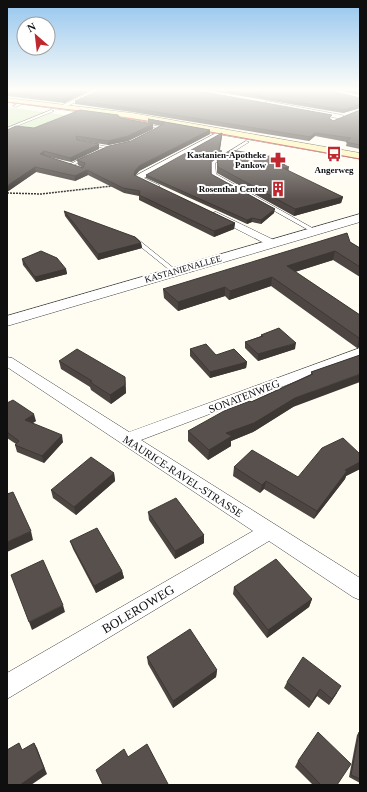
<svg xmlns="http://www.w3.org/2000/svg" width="367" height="792" font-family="Georgia,serif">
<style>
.green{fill:#d3eabb}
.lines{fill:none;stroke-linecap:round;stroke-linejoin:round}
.service-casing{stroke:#424242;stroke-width:1}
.minor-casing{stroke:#424242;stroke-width:1}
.tertiary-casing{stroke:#424242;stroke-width:1}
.secondary-casing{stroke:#313131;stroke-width:1}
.path{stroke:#313131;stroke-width:1.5;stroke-dasharray:2 1;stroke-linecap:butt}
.service{fill:#fff;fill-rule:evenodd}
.minor{fill:#fff;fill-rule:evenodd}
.tertiary{fill:#fff;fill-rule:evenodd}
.secondary{fill:#fef5ae;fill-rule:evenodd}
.tram{stroke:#bf282f;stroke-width:1}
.wall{fill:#4c4541}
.shaded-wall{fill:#3e3835}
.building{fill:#58504c;stroke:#3e3835}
.labels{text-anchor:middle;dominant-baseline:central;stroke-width:4;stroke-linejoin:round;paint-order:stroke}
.far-poi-label{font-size:9px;font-weight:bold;fill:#0f0f0f;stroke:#fff;text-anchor:end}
.far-street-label{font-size:9px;fill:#0f0f0f;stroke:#fff}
.street-label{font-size:11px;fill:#0f0f0f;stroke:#fff}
.near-street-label{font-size:13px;fill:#0f0f0f;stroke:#fff}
</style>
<rect width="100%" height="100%" fill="#fffcf2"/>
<path class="green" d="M7,107L86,118L7,154Z"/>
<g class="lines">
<g class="service-casing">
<g id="service">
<path d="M23,101L26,102L16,107L13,106Z"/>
<path d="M51,110L54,111L7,130V128Z"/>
<path d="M142,123L161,127L163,128L161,129L143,125Z"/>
<path d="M246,141L249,142L215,163L216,174L316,230V232H312L212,176V162Z"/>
<path d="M89,143L108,147L110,148L108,149L90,145Z"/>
<path d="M86,156L89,157L72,166L69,165Z"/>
<path d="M131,237H135L176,270V272H172L131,239Z"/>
</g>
</g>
<g class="minor-casing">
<g id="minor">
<path d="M97,89H105L63,108L58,107Z"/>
<path d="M267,101L342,115L345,117L342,119L265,104Z"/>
<path d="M222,130L225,132L224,133L144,178L159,185V189H153L136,180L137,175Z"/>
<path d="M216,212L276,241L277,243L276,245H268L213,217V213Z"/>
<path d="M360,348V357L141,440L360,578V600L353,597L269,541L7,699V673L253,531L7,367V357L12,358L129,432Z"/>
</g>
</g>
<g class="tertiary-casing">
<path id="tertiary" d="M360,214V222L7,326V316Z"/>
</g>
<g class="secondary-casing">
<path id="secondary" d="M7,98L132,113L360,153V159L132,119L7,102Z"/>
</g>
<path class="path" d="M7,193L41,194L112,186"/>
<use href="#service" class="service"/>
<use href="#minor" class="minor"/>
<use href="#tertiary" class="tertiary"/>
<use href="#secondary" class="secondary"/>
<g class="tram">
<path d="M7,102L88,112"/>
<path d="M108,115L160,123"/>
<path d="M199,130L360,159"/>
</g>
</g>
<g class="wall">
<path d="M7,90H92L64,103L7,96Z"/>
<path d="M206,90H327L360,98V109V108L343,113Z"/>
<path d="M335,90H360V95Z"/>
<path d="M75,101L331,119L333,121L360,110V149L346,146L347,142L315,136L309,141L132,112L75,104Z"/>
<path d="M120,118L153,129L128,141L108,145L77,140L99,149L71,162L45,156L83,168L78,165L77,160L131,141L161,126L148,123V119L210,130V134L139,171L135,176L235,223L234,229L214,237L139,200V196L124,193L88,175L75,181L36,172L7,192L34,128Z"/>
<path d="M222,136L220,150L222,154L211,162V174L274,213L261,224L252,222L247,224L146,178V175Z"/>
<path d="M217,158L285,165L289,171L343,197L341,203L294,216L217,173Z"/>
<path d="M64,211L141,243L142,248L98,260L65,216Z"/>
<path d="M350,242L360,248V277L333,260L295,272L360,315V347L357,348L271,286L229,300L225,296L178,311L164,298L163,289Z"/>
<path d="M22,259L66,269L67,274L36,282L23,265Z"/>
<path d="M261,335L295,349L258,361L245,348V342L261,336Z"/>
<path d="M190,349L247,362L246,368L210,378L190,356Z"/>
<path d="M360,355L293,407L253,432L231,441V446L208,460L188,441V431L311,374V372Z"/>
<path d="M59,361L125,377L126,393L111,404L91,390L90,387L61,369Z"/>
<path d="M7,403L36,421L32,423L63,442L44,463L17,452L15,445L16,444L7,438Z"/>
<path d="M360,454V469L346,476L345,479L314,519L264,489L260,493L233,476L234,467L298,477Z"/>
<path d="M114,473L115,481L76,515L53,498L51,490Z"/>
<path d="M148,512L204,535V543L175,559L149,520Z"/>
<path d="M70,541L122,571L124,578L96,593L73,549Z"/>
<path d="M234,587L312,599L309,607L267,638L233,594Z"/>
<path d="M147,657L217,670L216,677L173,708L148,664Z"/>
<path d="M287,682L337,693L329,705L317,696L309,708L284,688Z"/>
<path d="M359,732H360V783L349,777L357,735Z"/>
<path d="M298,761L337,785H313L295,767Z"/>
</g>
<g class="shaded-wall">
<path d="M85,90H92L64,103L63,99Z"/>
<path d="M360,104V108L343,113L344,110Z"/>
<path d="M153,124V129L128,141L108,145V141Z"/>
<path d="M210,130V134L139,171L135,176L134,175L135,171L139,166Z"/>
<path d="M222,133L219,153L222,151V154L210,162L211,159Z"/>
<path d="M315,133V136L309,141L310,137Z"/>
<path d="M99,144V149L71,162L70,158Z"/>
<path d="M44,151V156L40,154Z"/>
<path d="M286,159L285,165L280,163Z"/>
<path d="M35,167L36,172L7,192V186Z"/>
<path d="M289,167L288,173L283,168Z"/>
<path d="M87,170L88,175L75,181V176Z"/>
<path d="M343,197L341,203L294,216L295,209Z"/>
<path d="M275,209L274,213L261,224V220Z"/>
<path d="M252,218V222L247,224V220Z"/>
<path d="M235,223L234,229L214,237V231Z"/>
<path d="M141,243L142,248L98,260V254Z"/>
<path d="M335,251L333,260L285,275L287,266Z"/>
<path d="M66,269L67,274L36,282L35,277Z"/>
<path d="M272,277L271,286L229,300L230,291Z"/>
<path d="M225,287V296L178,311V302Z"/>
<path d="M359,338H360V347L357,348Z"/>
<path d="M296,343L295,349L258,361V354Z"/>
<path d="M247,362L246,368L210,378V372Z"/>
<path d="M360,374V382L293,407L253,432L231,441V446L208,460L209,450L226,433L295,398Z"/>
<path d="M125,377L126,393L111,404L110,395Z"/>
<path d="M34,414L36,421L27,427L25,420Z"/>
<path d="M62,435L63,442L44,463L42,456Z"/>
<path d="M360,462V469L346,476L345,479L314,519L317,511L345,470Z"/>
<path d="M114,473L115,481L76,515L74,507Z"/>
<path d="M266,481L264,489L260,493L262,485Z"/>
<path d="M31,531L33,540L7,552V542Z"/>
<path d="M204,535V543L175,559V551Z"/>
<path d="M122,571L124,578L96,593L94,586Z"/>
<path d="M312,599L309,607L267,638L268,630Z"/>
<path d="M63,605L65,612L32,630L29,622Z"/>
<path d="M217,670L216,677L173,708V701Z"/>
<path d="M341,686L337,693L329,705L332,699Z"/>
<path d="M320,689L317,696L309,708L312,702Z"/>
<path d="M34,743L37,748L47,774L31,785H20Z"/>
</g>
<g class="building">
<path d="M7,90H85L63,99L7,93Z"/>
<path d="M100,90H193L332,115L329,118L333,121L360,110V145L346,142L351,138L315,133L310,137L132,108L75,101Z"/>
<path d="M224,90H327L360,98V104L344,110Z"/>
<path d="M80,110L118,115L120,118L153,124L128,136L108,141L76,136L77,140L99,144L70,158L44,151L40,154L83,168L85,163L77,160L109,146L131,141L164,124L163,122L148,119L210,130L139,166L135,171L134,175L235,223L214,231L139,195L140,191L123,188L87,170L75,176L35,167L7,186V130L16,126L34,128Z"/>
<path d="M222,133L219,150L222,151L211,159V174L275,209L261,220L252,218L247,220L146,175Z"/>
<path d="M231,150L286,159L280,163L289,167L283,168L343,197L295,209L218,167L217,158Z"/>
<path d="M64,211L135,237L141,243L98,254Z"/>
<path d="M347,233L350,242L360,248V267L335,251L287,266L360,315V338H359L272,277L230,291L225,287L178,302L163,289Z"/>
<path d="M41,251L57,258L66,269L35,277L22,259Z"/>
<path d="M279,328L296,343L258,354L245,342L263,336L261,335Z"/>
<path d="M206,344L216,355L234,349L247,362L210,372L190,349Z"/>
<path d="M77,349L125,377V385L110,395L90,382L92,381L59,361Z"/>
<path d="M360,355V374L295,398L254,423L226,433L232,436L209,450L188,431L224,411L250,401L251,402L313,374L311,372Z"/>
<path d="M13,400L34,414L25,420L62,435L42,456L15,445L19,441L7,432V403Z"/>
<path d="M343,438L360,454V462L345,470L347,471L317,511L266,481L262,485L234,467L252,450L298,477L322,448Z"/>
<path d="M91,457L114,473L74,507L51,490Z"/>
<path d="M13,492L31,531L7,542V494Z"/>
<path d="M176,498L204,535L175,551L148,512Z"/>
<path d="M97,528L122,571L94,586L70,541Z"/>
<path d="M276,559L312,599L268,630L234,587Z"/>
<path d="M43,560L63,605L29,622L11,575Z"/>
<path d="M190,629L217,670L173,701L147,657Z"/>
<path d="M303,657L341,686L332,699L320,689L312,702L287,682Z"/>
<path d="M318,732L351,764L337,785H321L298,761Z"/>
<path d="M359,732H360V779L351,775Z"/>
<path d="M19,743L22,750L34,743L44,768L20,785H7V750Z"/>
<path d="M147,744L168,784L167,785H103L96,770L124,749L128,757Z"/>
</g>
<linearGradient id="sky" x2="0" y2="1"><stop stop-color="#94c5ee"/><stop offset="0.45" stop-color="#fffef9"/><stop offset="1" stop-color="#fffef9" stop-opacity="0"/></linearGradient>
<rect width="367" height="200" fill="url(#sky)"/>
<defs>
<g id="bus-bare" transform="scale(1.2)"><path d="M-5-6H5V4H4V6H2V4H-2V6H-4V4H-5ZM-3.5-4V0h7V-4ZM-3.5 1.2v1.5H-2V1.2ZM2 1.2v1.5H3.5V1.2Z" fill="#bf282f" stroke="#fff" stroke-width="2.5" paint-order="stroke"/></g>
<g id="pharmacy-bare" transform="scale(1.2)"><path d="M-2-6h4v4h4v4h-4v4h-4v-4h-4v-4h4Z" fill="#bf282f" stroke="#fff" stroke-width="2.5" paint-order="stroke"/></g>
<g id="building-bare" transform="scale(1.2)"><path d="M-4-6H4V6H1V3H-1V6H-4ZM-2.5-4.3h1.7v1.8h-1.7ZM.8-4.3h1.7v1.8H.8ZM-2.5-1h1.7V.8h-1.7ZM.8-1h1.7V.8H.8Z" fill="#bf282f" stroke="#fff" stroke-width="2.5" paint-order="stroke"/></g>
</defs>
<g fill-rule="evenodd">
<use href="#bus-bare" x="334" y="154"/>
<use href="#pharmacy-bare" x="278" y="160"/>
<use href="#building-bare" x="278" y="189"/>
</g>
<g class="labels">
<g class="far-poi-label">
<text x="266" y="155">Kastanien-Apotheke<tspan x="266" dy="10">Pankow</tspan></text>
<text x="334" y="170" text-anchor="middle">Angerweg</text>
<text x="266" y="189">Rosenthal Center</text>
</g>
<g class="far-street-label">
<text transform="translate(183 269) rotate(-16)">KASTANIENALLEE</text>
</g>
<g class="street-label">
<text transform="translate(244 396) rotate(-21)">SONATENWEG</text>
<text transform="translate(183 476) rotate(33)">MAURICE-RAVEL-STRASSE</text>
</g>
<g class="near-street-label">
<text transform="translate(138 609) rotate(-31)">BOLEROWEG</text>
</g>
</g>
<rect width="367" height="792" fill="none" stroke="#0f0f0f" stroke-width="16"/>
<g transform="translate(36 36) rotate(332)"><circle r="19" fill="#ffffff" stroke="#9f9f9f"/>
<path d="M0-3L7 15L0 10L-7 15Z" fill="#bf282f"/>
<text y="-6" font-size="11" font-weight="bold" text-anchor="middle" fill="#0f0f0f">N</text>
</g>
</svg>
